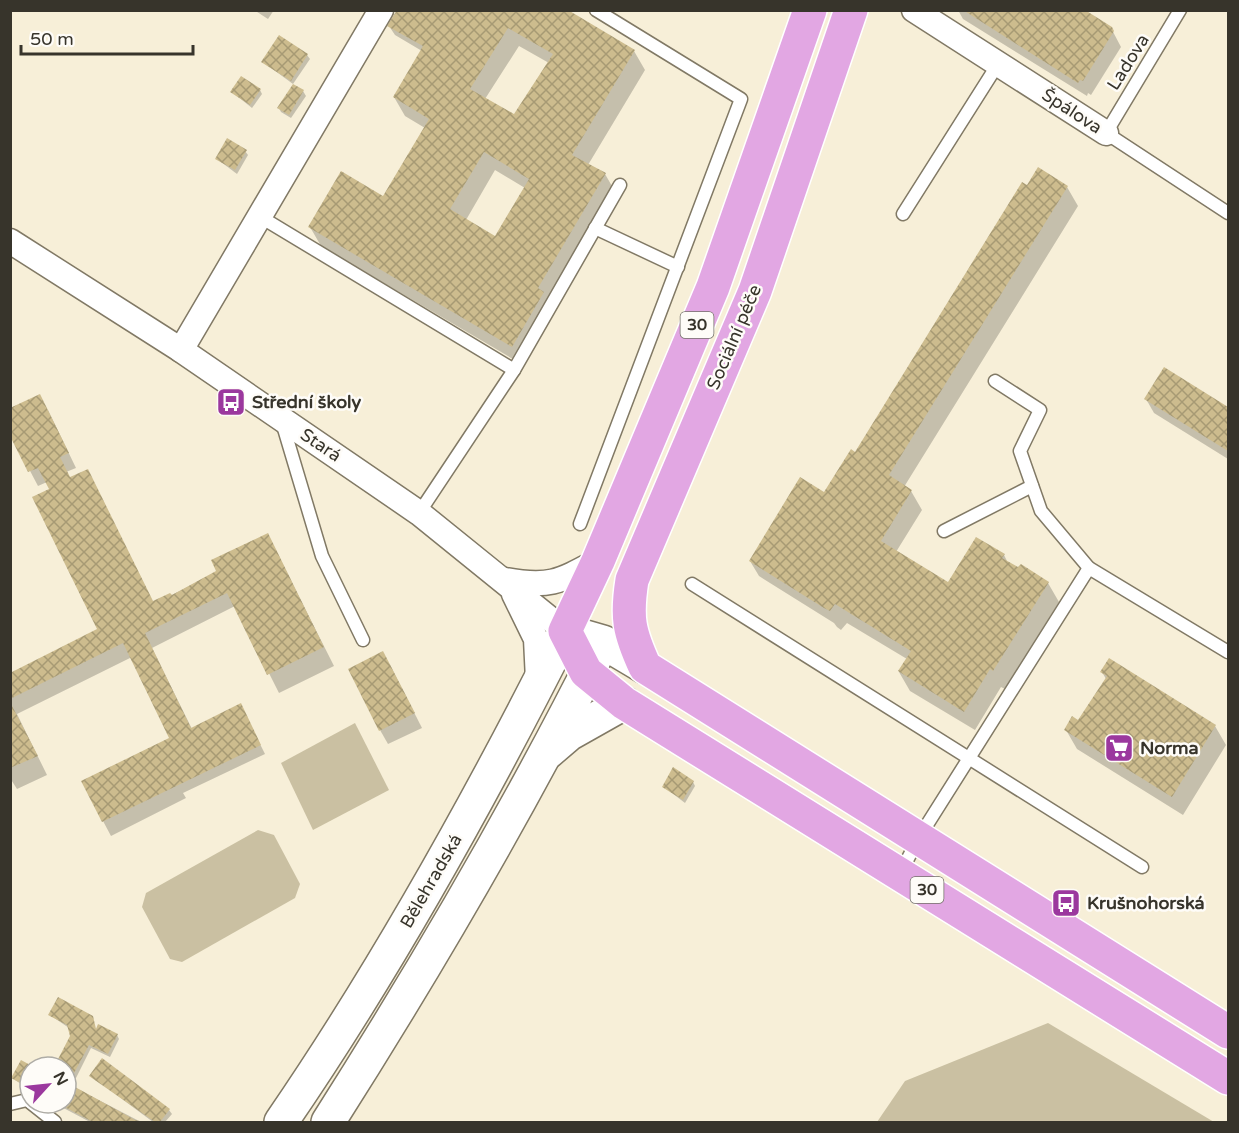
<svg xmlns="http://www.w3.org/2000/svg" width="1239" height="1133" font-family="'Varela Round',sans-serif">
<style>
.pitch{fill:#cac0a2}
.shadow{fill:#0003;fill-rule:evenodd}
.building{fill:url(#building-cross-hatch);fill-rule:evenodd}
.lines{fill:none;stroke-linecap:round;stroke-linejoin:round}
.lane-casing{stroke:#817965;stroke-width:15}
.street-casing{stroke:#817965;stroke-width:27}
.secondary-casing{stroke:#817965;stroke-width:36}
.primary-casing{stroke:#fff;stroke-width:36}
.lane{stroke:#fff;stroke-width:12}
.street{stroke:#fff;stroke-width:24}
.secondary{stroke:#fff;stroke-width:33}
.primary{stroke:#e2a7e3;stroke-width:33}
.labels{text-anchor:middle;dominant-baseline:central;stroke-width:5;stroke-linejoin:round;paint-order:stroke}
.shield{fill:#fefcf8;stroke:#737068;stroke-width:1.5}
.shield-label{font-size:16px;font-weight:bold;fill:#37342b}
.street-label{font-size:18px;fill:#37342b;stroke:#fefcf8}
.poi-label{font-size:18px;font-weight:bold;fill:#37342b;stroke:#fefcf8;text-anchor:start}
</style>
<defs>
<pattern id="building-cross-hatch" width="8" height="8" patternUnits="userSpaceOnUse" patternTransform="scale(1.5)"><rect width="8" height="8" fill="#cdbc8e"/><path d="M0 0l8 8M0 8l8-8" fill="none" stroke="#a79a74"/></pattern>
</defs>
<rect width="100%" height="100%" fill="#f7efd8"/>
<g class="pitch">
<path d="M355,723L389,790L313,830L281,763Z"/>
<path d="M258,830L274,835L300,884L295,898L182,962L170,959L142,907L146,893Z"/>
<path d="M1048,1023L1214,1122H877L905,1081Z"/>
</g>
<g class="shadow">
<path d="M254,10H274L268,19Z"/>
<path d="M565,10L634,51L645,70L588,165L605,174L616,193L550,305L554,312L523,365L321,246L310,227L384,198L425,128L405,116L394,97L422,51L395,35L389,26ZM519,46L549,63L515,116L485,99ZM495,170L525,188L496,238L466,220Z"/>
<path d="M958,10H1082L1111,28L1121,47L1091,95L1088,93L1087,96L963,19Z"/>
<path d="M307,55L310,59L293,84L263,62Z"/>
<path d="M260,90L262,94L252,108L232,92Z"/>
<path d="M303,91L306,96L291,118L281,112L279,108Z"/>
<path d="M245,151L248,155L237,174L217,159Z"/>
<path d="M1028,187H1067L1078,206L904,487L911,491L922,510L896,552L948,585L1004,555L1008,563L1048,583L1059,602L1005,689L1001,687L975,730L910,691L899,672L907,659L847,623L841,630L837,627L834,623L759,576L750,561L824,494L855,455Z"/>
<path d="M1164,369L1228,408V459L1154,413L1146,399Z"/>
<path d="M48,410L76,468L66,472L154,604L215,573L268,535L334,666L279,693L235,606L152,648L192,729L245,714L265,754L183,793L186,798L111,836L103,821L171,739L132,657L17,714L47,775L17,789L10,778V674L99,631L51,489L47,482L38,486L10,433Z"/>
<path d="M391,667L422,728L388,744L380,730Z"/>
<path d="M1102,672L1215,726L1226,745L1183,815L1077,749L1066,730L1079,722L1106,679Z"/>
<path d="M693,782L695,786L685,803L664,787Z"/>
<path d="M50,1015L117,1035L119,1039L110,1057L91,1048L76,1078L66,1073V1067L57,1065L71,1037L69,1028Z"/>
<path d="M21,1062L31,1067L30,1090L12,1078Z"/>
<path d="M91,1076L169,1110L172,1114L165,1122H153Z"/>
<path d="M66,1083L141,1122H90L54,1103H66Z"/>
</g>
<g class="building">
<path d="M397,10H568L635,50L572,155L606,173L538,288L544,292L512,347L308,227L341,171L383,196L429,119L393,97L423,46L387,26ZM508,28L553,54L514,114L470,89ZM484,152L529,179L495,236L450,209Z"/>
<path d="M963,10H1085L1112,27L1114,31L1083,81L1080,80L1078,83Z"/>
<path d="M279,35L308,54L291,81L261,62Z"/>
<path d="M241,76L261,89L250,105L230,92Z"/>
<path d="M293,84L304,90L289,115L277,108Z"/>
<path d="M227,138L247,150L235,170L215,159Z"/>
<path d="M1038,167L1068,186L889,475L912,490L881,541L948,582L976,537L1005,554L1002,558L1018,567L1021,564L1049,582L993,671L990,669L964,712L898,671L911,651L835,604L830,611L824,608L749,561L800,477L824,492L851,449L855,452L1022,182L1027,185Z"/>
<path d="M1164,367L1228,407V451L1144,399Z"/>
<path d="M40,394L69,453L60,457L70,477L88,469L153,601L170,593L172,595L216,571L211,560L268,533L324,647L267,675L227,593L145,633L191,728L241,703L261,745L102,822L81,781L169,738L123,643L10,699V673L97,629L32,497L49,489L38,468L28,472L10,436V408Z"/>
<path d="M383,651L415,713L379,731L348,669Z"/>
<path d="M1109,658L1216,725L1172,797L1064,730L1072,716L1078,720L1107,676L1100,672Z"/>
<path d="M10,702L38,756L10,768Z"/>
<path d="M673,767L694,781L683,800L662,787Z"/>
<path d="M58,997L93,1016L96,1029L98,1024L118,1034L108,1054L89,1045L73,1075L66,1071V1067L55,1065L70,1036L67,1025L48,1015Z"/>
<path d="M102,1058L170,1109L160,1122H155L89,1076Z"/>
<path d="M21,1060L34,1067H30V1088L11,1078Z"/>
<path d="M66,1082L135,1120L144,1122H93L57,1103H66Z"/>
</g>
<g class="lines">
<g class="lane-casing">
<g id="lane">
<path d="M1180,10L1106,133L1228,213"/>
<path d="M903,214L998,64"/>
<path d="M259,216L514,370"/>
<path d="M595,228L678,267"/>
<path d="M995,381L1040,410L1020,451L1041,511L1089,568"/>
<path d="M282,422L322,556L363,640"/>
<path d="M419,513L514,370L620,185"/>
<path d="M580,524L741,99L596,10"/>
<path d="M944,531L1032,486"/>
<path d="M692,584L1142,867"/>
<path d="M901,872L918,839L1089,568L1228,652"/>
<path d="M31,1103L55,1122"/>
<path d="M10,1104L27,1100L30,1102"/>
</g>
</g>
<g class="street-casing">
<g id="street">
<path d="M914,10L1106,133"/>
<path d="M10,241L181,350L419,513L565,631"/>
<path d="M181,350L381,10"/>
<path d="M505,580C549,588 559,582 598,561"/>
<path d="M514,594L536,639L538,680"/>
</g>
</g>
<g class="secondary-casing">
<g id="secondary">
<path d="M548,752L569,734L624,703"/>
<path d="M281,1122C388,966 480,800 565,631L603,642L645,667"/>
<path d="M328,1122C426,968 518,811 600,648"/>
</g>
</g>
<g class="primary-casing">
<g id="primary">
<path d="M810,10L713,287L598,561L565,631L586,672L624,703L1228,1078"/>
<path d="M851,10L755,291L632,580C626,618 629,632 645,667L1228,1032"/>
</g>
</g>
<use href="#lane" class="lane"/>
<use href="#street" class="street"/>
<use href="#secondary" class="secondary"/>
<use href="#primary" class="primary"/>
</g>
<defs>
<g id="bus-square" transform="scale(1.5)"><rect x="-9" y="-9" width="18" height="18" rx="4" fill="#9b389e" stroke="#fefcf8"/><path d="M-5-6H5V4H4V6H2V4H-2V6H-4V4H-5ZM-3.5-4V0h7V-4ZM-3.5 1.2v1.5H-2V1.2ZM2 1.2v1.5H3.5V1.2Z" fill="#fff"/></g>
<g id="supermarket-square" transform="scale(1.5)"><rect x="-9" y="-9" width="18" height="18" rx="4" fill="#9b389e" stroke="#fefcf8"/><path d="M-6-5.5h2.5l.6 2H6L4.5 2H-2.5L-4.4-4H-6ZM-1.5 3.2a1.3 1.3 0 1 0 .1 0ZM3 3.2a1.3 1.3 0 1 0 .1 0Z" fill="#fff"/></g>
</defs>
<g fill-rule="evenodd">
<use href="#bus-square" x="231" y="402"/>
<use href="#supermarket-square" x="1119" y="748"/>
<use href="#bus-square" x="1066" y="903"/>
</g>
<g class="labels">
<g class="shield">
<rect x="680.5" y="312" width="33" height="26" rx="4.5"/>
<rect x="910.5" y="877" width="33" height="26" rx="4.5"/>
</g>
<g class="shield-label">
<text x="697" y="325">30</text>
<text x="927" y="890">30</text>
</g>
<g class="street-label">
<text transform="translate(1128 62) rotate(-58)">Ladova</text>
<text transform="translate(1072 111) rotate(33)">Špálova</text>
<text transform="translate(734 337) rotate(-67)">Sociální péče</text>
<text transform="translate(321 445) rotate(34)">Stará</text>
<text transform="translate(431 881) rotate(-60)">Bělehradská</text>
</g>
<g class="poi-label">
<text x="252" y="402">Střední školy</text>
<text x="1140" y="748">Norma</text>
<text x="1087" y="903">Krušnohorská</text>
</g>
</g>
<rect width="1239" height="1133" fill="none" stroke="#37342b" stroke-width="24"/>
<g transform="translate(48 1085) rotate(63)"><circle r="28" fill="#fefcf8" stroke="#aeaca6" stroke-width="1.5"/>
<path d="M0-4.5L10 22L0 15L-10 22Z" fill="#9b389e"/>
<text y="-9" font-size="16" font-weight="bold" text-anchor="middle" fill="#37342b">N</text>
</g>
<path d="M21 45v9h172v-9" fill="none" stroke="#37342b" stroke-width="3"/>
<text x="30" y="45" font-size="18" fill="#37342b" stroke="#fefcf8" stroke-width="4.5" paint-order="stroke">50 m</text>
</svg>
